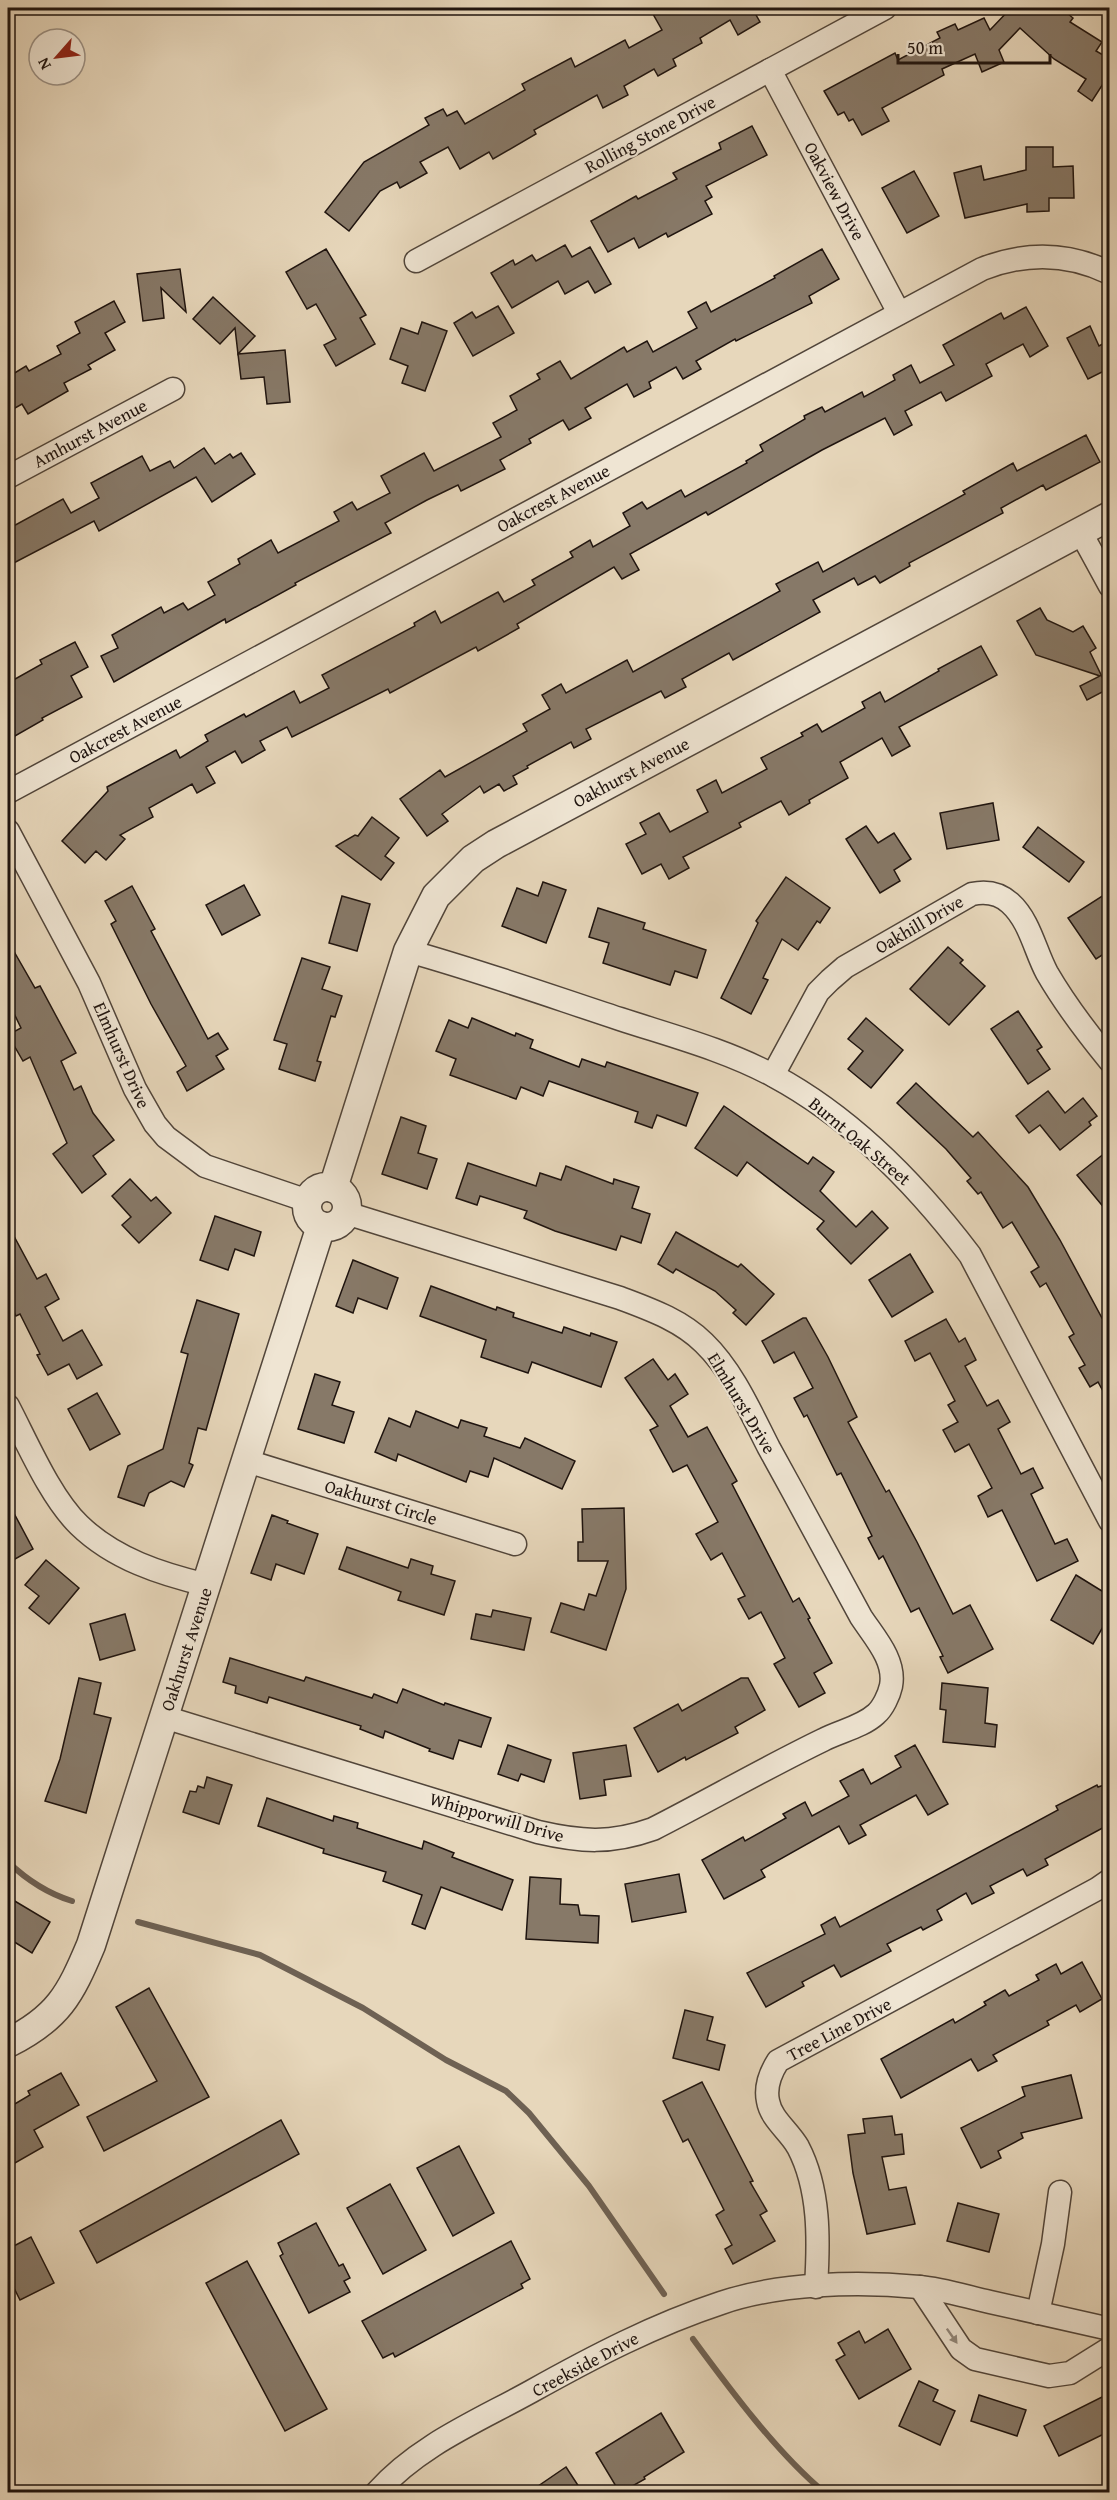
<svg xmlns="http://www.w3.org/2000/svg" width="1117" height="2500" font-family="'Gentium Book Plus',serif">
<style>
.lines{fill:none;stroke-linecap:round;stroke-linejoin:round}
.stream{stroke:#6e6153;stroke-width:6}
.building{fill:#877968;stroke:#1f140f;stroke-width:1.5}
.minor-casing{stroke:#51453a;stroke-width:25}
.tertiary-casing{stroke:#51453a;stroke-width:31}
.minor{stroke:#efe5d3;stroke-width:22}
.tertiary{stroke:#efe5d3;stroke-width:28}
.oneway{fill:#91877b}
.labels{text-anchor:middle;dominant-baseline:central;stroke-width:4.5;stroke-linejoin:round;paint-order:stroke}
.street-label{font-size:18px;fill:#1f140f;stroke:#efe5d3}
</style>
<rect width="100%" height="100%" fill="#e7d7bb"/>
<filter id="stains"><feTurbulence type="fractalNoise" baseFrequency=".00333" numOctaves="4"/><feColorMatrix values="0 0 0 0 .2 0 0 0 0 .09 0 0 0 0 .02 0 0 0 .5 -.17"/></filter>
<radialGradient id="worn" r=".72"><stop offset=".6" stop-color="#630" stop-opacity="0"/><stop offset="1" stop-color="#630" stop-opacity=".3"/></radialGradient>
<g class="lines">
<g class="stream">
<path d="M8,1862C27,1880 46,1893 72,1901"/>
<path d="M138,1922L260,1955L363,2008L446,2060L506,2091L529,2113L589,2186L664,2294"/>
<path d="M693,2339C729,2388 777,2453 824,2492"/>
</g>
</g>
<g class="building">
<path d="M666,8H752L760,22L738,35L730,20L700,38L702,43L673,59L676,66L658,76L654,69L624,86L628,95L603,108L597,95L534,130L536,134L493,159L489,152L460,169L448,147L420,162L427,173L400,188L397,182L380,191L349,231L325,212L364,162L429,125L425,118L443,109L447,116L457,111L465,124L525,90L522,84L571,58L575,67L625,40L629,48L662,30L653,14Z"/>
<path d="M1011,8H1019L1026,14L1032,8H1061L1073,18L1070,22L1102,42L1096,51L1110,59V73L1092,101L1078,91L1086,79L1054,59L1020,28L999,50L1004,62L982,72L975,54L942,69L944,75L882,108L889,121L862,135L853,119L849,121L844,112L838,115L824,91L895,53L898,60L940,38L937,32L955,24L958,30L984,18L990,30Z"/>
<path d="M752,126L767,155L706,186L712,197L705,201L712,214L668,237L666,233L639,248L634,238L608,252L591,221L636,196L638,199L677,179L673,173L721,149L719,143Z"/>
<path d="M1026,147H1053V167L1073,166L1074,198H1049V211L1027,212V204L965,218L954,173L981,166L984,180L1026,170Z"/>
<path d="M914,171L939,216L907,233L882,188Z"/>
<path d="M565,245L572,257L590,247L611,284L595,293L588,281L565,294L558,281L512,308L491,273L513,260L515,265L532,255L536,261Z"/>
<path d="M326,249L366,315L360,318L375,344L336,366L324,345L336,339L316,304L307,309L286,272Z"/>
<path d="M822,249L839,279L809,296L812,303L736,341L735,339L696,361L701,369L683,379L676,367L649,382L651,388L634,397L627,384L585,408L591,418L569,430L563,420L529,439L531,443L500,460L505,469L461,491L458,485L427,500L385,523L391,533L295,583L296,585L226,623L225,619L114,682L101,656L118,648L112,635L161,607L164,613L183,603L188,610L215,595L208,582L240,564L238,559L271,540L278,553L339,521L334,512L352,502L357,510L390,493L381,476L424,453L434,471L501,437L493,423L517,410L510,396L540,379L537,374L560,361L571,379L624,347L627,352L647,341L653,352L697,328L688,312L706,302L711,312L775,278L774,276Z"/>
<path d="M180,269L186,312L161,288L164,318L143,321L137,274Z"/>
<path d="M213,297L255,336L238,354L235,328L220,344L193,319Z"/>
<path d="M114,301L125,322L105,333L115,350L88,365L91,369L64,383L68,391L28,414L22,404L8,412V377L26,366L29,371L61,354L57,346L80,333L75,322Z"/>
<path d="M498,306L514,333L473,356L454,323L472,312L476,318Z"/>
<path d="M1026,307L1048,346L1030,357L1023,344L986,364L992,376L946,401L941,392L905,411L912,425L894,435L885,418L822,450L708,515L706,512L630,554L639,570L622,579L614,567L517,624L519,628L478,651L476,647L390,693L388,689L292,737L287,727L260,741L265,750L242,763L235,751L206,767L215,783L197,793L192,784L149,808L153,817L120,835L125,839L106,860L96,851L85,863L62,841L108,791L107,787L176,750L180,758L208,741L205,735L244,714L246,717L294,691L300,703L329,688L322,675L415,626L414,623L435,611L441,623L498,592L504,602L535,585L532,580L573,557L570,552L590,540L593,547L630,526L623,513L642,502L647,509L681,490L685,497L747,463L746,461L763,451L760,445L805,419L804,416L822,407L825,412L862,392L864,397L895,380L893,375L911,365L920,383L954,365L943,345L1001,313L1004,319Z"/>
<path d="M422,322L447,331L425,391L402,383L408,366L390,359L401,328L418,334Z"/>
<path d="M1090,326L1099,346L1110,340V368L1088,379L1067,338Z"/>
<path d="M285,350L290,402L267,404L264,377L241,379L238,354Z"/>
<path d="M1086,435L1100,462L1046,490L1043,485L1001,508L1003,513L909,563L910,566L880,583L875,576L858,585L854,578L813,600L820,612L733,660L729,653L682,679L686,687L665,698L661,691L586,729L591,739L574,748L571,742L527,766L528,768L513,776L517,784L504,791L499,784L484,793L480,786L442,814L448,821L427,836L400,799L440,770L445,777L527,731L523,724L550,709L542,695L561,684L566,693L627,660L633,672L780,591L776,584L818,562L823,572L965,494L963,491L1013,463L1017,471Z"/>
<path d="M204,448L215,464L230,454L233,458L241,453L255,474L212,502L196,477L99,531L94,521L8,566V529L63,499L71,513L99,498L91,483L142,456L150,471L170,461L174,468Z"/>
<path d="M1040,608L1047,620L1073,632L1083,626L1096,648L1090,652L1108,689L1087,700L1080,686L1100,676L1036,655L1017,621Z"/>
<path d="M75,642L88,667L71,676L82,697L42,718L43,720L8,740V683L42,664L40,660Z"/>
<path d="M981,646L997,675L899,727L910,746L892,756L882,738L840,762L848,778L809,800L810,803L789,815L781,801L739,823L741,827L683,857L689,868L669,879L661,864L642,874L626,844L646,834L640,823L659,813L670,832L708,812L697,790L716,780L722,793L767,769L761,758L803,736L801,733L817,724L822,732L865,708L862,702L880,692L885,702L939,671L938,669Z"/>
<path d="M993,803L999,840L947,849L940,813Z"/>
<path d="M372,817L399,838L385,856L394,863L381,880L336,846L355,835L358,836Z"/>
<path d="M866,826L878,843L894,833L911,859L894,870L900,881L880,893L846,839Z"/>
<path d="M1038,827L1084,862L1069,882L1023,847Z"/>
<path d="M786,877L830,908L820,923L817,921L798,950L782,939L763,978L768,980L751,1014L721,998L758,923L756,921Z"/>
<path d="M543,882L566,890L546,943L502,926L517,888L538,896Z"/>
<path d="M244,885L260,915L222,935L206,905Z"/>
<path d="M132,886L155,929L151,931L208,1039L218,1033L228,1049L216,1056L224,1069L187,1091L177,1072L186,1066L151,1004L111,924L116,921L105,901Z"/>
<path d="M1110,891V950L1096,959L1068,918Z"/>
<path d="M342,896L370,904L357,951L329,943Z"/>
<path d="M598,908L645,923L643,929L706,950L697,978L675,971L670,985L603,963L609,943L589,937Z"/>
<path d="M8,941L35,988L40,986L76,1053L61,1061L74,1090L81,1086L93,1113L114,1140L93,1156L106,1174L82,1193L53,1154L67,1143L30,1057L23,1061L8,1035L21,1028L8,1001Z"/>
<path d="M948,947L963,960L960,963L985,986L949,1025L910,989Z"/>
<path d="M302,958L330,967L322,989L342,996L335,1017L331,1016L317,1061L321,1062L315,1081L279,1069L287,1044L274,1040Z"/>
<path d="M1018,1011L1042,1047L1037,1050L1050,1069L1028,1084L991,1029Z"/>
<path d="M472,1018L515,1036L516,1033L533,1040L530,1048L579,1067L582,1059L605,1067L607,1062L698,1093L686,1126L657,1115L652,1128L635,1122L638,1112L549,1081L543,1096L521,1087L516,1099L450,1075L456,1059L436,1051L449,1020L468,1028Z"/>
<path d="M866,1018L903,1050L871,1088L848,1069L863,1051L848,1039Z"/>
<path d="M916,1083L973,1137L978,1132L1028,1187L1060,1240L1102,1318L1105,1317L1110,1325V1404L1098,1382L1090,1387L1079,1368L1085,1365L1069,1337L1074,1334L1046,1283L1040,1287L1031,1272L1039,1267L1012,1222L1003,1228L981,1192L978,1194L967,1181L971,1178L946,1149L897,1103Z"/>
<path d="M1048,1091L1065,1113L1083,1098L1097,1116L1089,1122L1091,1125L1060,1150L1040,1125L1029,1133L1016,1116Z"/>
<path d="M724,1106L808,1164L813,1157L834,1172L820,1191L856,1227L872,1211L888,1228L851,1264L817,1229L824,1221L747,1162L737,1176L695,1148Z"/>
<path d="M401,1117L426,1126L418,1153L437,1159L427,1189L382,1174Z"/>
<path d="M1110,1149V1215L1077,1175Z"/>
<path d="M468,1163L536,1186L540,1173L561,1180L566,1166L613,1184L614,1179L639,1187L632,1208L650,1214L641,1243L621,1236L616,1250L555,1231L524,1218L527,1211L480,1196L477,1205L456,1198Z"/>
<path d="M130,1179L151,1201L156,1197L171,1213L139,1243L122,1225L131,1217L112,1196Z"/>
<path d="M215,1216L261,1232L254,1256L235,1249L228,1270L200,1260Z"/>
<path d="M8,1225L37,1279L46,1274L59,1299L45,1307L63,1341L82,1330L102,1365L77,1379L69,1364L48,1375L37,1355L40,1354L20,1314L16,1316L8,1300Z"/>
<path d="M676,1232L738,1267L741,1264L774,1294L746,1325L733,1313L736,1310L715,1291L676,1269L673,1273L658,1264Z"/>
<path d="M910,1254L933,1292L892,1317L869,1280Z"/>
<path d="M353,1260L398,1278L387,1309L358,1298L353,1313L336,1306Z"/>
<path d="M431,1286L496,1310L497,1307L514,1313L513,1317L562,1333L564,1327L590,1336L591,1333L617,1342L601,1387L532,1362L528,1373L481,1357L486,1340L420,1316Z"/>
<path d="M197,1300L239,1314L206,1430L198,1428L189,1463L193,1465L184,1487L171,1481L149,1493L144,1506L118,1497L128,1466L163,1449L188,1354L181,1352Z"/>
<path d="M803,1318H806L828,1357L857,1417L848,1422L886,1492L889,1490L917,1542L953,1614L970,1605L993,1649L948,1673L940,1657L943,1656L919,1608L911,1612L883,1556L879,1559L868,1538L872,1536L841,1473L837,1475L807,1415L804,1417L794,1398L813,1388L794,1352L774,1363L762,1341Z"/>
<path d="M946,1319L959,1342L965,1338L976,1360L965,1366L987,1406L998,1400L1010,1422L998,1429L1021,1474L1033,1468L1043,1488L1031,1494L1055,1544L1067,1539L1078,1561L1037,1581L1002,1510L988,1517L978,1496L992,1488L969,1444L955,1452L943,1430L958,1422L948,1405L955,1401L930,1353L915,1361L905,1341Z"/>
<path d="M653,1359L668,1380L675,1374L688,1394L670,1406L688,1437L707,1427L737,1481L732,1484L793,1602L799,1598L810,1618L808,1619L832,1663L814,1673L825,1693L799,1707L774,1664L785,1658L761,1612L749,1619L738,1599L745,1596L722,1553L711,1560L696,1534L718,1522L687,1465L673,1472L650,1430L658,1426L625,1378Z"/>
<path d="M315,1374L340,1382L332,1405L354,1412L344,1443L298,1429Z"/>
<path d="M97,1393L120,1434L90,1450L68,1409Z"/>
<path d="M416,1411L458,1428L461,1420L487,1428L484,1436L520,1448L525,1438L575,1461L562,1489L494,1458L488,1477L470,1471L466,1482L398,1454L396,1461L375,1452L389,1418L410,1427Z"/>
<path d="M8,1502L33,1549L8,1563Z"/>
<path d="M624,1508L626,1589L606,1650L551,1632L561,1603L584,1610L589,1594L596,1596L608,1561H578V1542H583L582,1509Z"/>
<path d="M272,1515L288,1521L287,1523L318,1534L304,1574L276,1564L271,1580L251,1573Z"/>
<path d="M347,1547L408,1568L411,1559L433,1566L431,1574L455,1581L444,1615L398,1600L401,1592L339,1569Z"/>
<path d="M46,1560L79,1588L49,1624L29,1608L39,1596L25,1585Z"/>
<path d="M1076,1575L1110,1596V1615L1093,1644L1051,1620Z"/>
<path d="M493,1610L531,1618L524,1650L471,1639L476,1614L491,1617Z"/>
<path d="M125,1614L135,1650L100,1660L90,1624Z"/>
<path d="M230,1658L304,1681L306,1677L372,1698L374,1694L397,1703L403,1689L444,1705L445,1703L491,1718L481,1747L459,1740L453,1759L429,1751L430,1749L385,1731L383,1738L360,1729L361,1726L269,1697L267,1703L235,1693L236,1686L223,1682Z"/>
<path d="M79,1678L101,1683L94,1714L111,1718L86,1813L45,1801L60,1759Z"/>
<path d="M741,1678H748L765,1710L735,1727L738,1733L686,1760L685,1757L658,1772L634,1728L678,1704L682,1711Z"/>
<path d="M942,1683L988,1688L985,1723L997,1725L995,1747L943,1742L946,1710L940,1709Z"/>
<path d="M508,1745L551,1760L544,1782L521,1774L518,1781L498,1774Z"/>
<path d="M626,1745L631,1776L604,1780L606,1795L580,1799L573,1753Z"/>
<path d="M915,1745L948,1804L928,1815L916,1795L860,1825L866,1835L849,1844L839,1826L761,1870L765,1877L724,1899L702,1860L743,1837L745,1841L786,1818L783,1814L805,1802L812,1816L849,1796L840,1781L863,1769L871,1784L901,1767L895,1756Z"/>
<path d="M207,1777L232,1785L219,1824L183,1812L190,1791L196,1792L198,1786L204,1788Z"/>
<path d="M1110,1783V1824L1045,1859L1048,1865L1027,1876L1023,1869L990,1886L994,1893L972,1904L966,1893L937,1910L942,1920L923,1930L921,1927L887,1944L891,1951L841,1977L834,1965L802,1982L804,1986L766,2007L747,1973L825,1934L821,1925L835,1917L840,1927L1058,1810L1056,1806L1097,1785L1098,1787Z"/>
<path d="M267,1798L333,1821L334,1816L358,1823L357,1828L422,1849L424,1841L454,1853L452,1857L513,1880L502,1910L441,1887L425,1929L412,1924L422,1895L383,1881L386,1872L323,1853L324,1849L258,1826Z"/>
<path d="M679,1874L686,1912L632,1922L625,1884Z"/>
<path d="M530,1877L561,1879L560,1904L578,1905L580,1915L599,1916L598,1943L526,1939Z"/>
<path d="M8,1897L50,1922L32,1953L8,1938Z"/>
<path d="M1082,1962L1102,1999L1080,2012L1076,2005L1047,2021L1049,2025L993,2055L997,2061L978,2071L971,2059L901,2098L881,2059L953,2019L955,2023L986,2005L984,2002L1005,1990L1009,1996L1039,1980L1036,1975L1056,1964L1061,1974Z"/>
<path d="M149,1988L209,2097L104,2151L87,2117L157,2081L116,2007Z"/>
<path d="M685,2010L713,2017L707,2040L725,2045L719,2070L673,2058Z"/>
<path d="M61,2073L79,2105L34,2130L43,2147L8,2167V2108L30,2095L28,2091Z"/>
<path d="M1071,2075L1082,2118L1021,2133L1023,2138L998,2151L1001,2158L981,2168L961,2128L1025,2096L1022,2087Z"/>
<path d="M702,2082L753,2181L750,2182L767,2211L760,2215L775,2241L733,2264L725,2249L732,2245L716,2215L724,2210L688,2139L683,2142L663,2101Z"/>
<path d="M892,2116L895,2135L902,2134L904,2154L882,2157L889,2190L906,2187L915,2224L867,2234L853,2173L848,2135L865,2133L863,2119Z"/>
<path d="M281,2120L299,2154L97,2263L80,2231Z"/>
<path d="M459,2146L494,2213L453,2236L417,2168Z"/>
<path d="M390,2184L426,2250L383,2274L347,2208Z"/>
<path d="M958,2203L999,2214L989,2252L947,2241Z"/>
<path d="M316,2223L339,2266L343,2264L350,2278L344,2281L350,2292L309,2313L280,2256L283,2254L278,2243Z"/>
<path d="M31,2237L54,2283L20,2300L8,2276V2249Z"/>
<path d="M511,2241L530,2279L521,2284L523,2288L395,2357L393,2353L383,2358L362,2321Z"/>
<path d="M247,2261L327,2409L285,2431L206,2283Z"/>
<path d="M888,2329L911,2369L859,2399L836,2360L845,2355L838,2343L859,2331L865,2343Z"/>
<path d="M919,2381L938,2390L933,2401L955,2411L940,2445L899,2426Z"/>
<path d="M1110,2393V2431L1059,2456L1044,2426Z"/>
<path d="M979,2395L1026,2410L1017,2436L971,2421Z"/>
<path d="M661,2413L684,2452L644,2477L645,2479L620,2493L596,2453Z"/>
<path d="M566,2467L583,2493H528Z"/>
</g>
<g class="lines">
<g class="minor-casing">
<g id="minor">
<path d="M770,70L899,313"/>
<path d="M416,261L885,8"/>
<path d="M8,477L173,389"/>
<path d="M1080,531L1110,586"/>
<path d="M8,792L982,269C1025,252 1067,252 1110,273"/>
<path d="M8,831L89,983L135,1089L155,1124L166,1137L205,1166L308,1201"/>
<path d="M408,951C480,971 550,996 620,1019C672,1036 726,1050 774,1076C852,1118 917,1185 970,1255L1110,1521"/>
<path d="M773,1075L818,992L830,980L845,967L972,894C986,891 999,893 1010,903C1030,921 1035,951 1047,973C1065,1004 1087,1033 1110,1061"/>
<path d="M8,1406C27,1442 50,1497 79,1525C114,1559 161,1574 207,1585"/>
<path d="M247,1461L515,1544"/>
<path d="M164,1717L538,1832C581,1842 611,1844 653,1829C710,1800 765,1768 823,1740C840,1731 862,1727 876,1714C883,1708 889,1695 891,1686C896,1660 874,1637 861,1617C830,1560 800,1504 769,1448C751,1413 733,1371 704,1343C681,1320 649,1309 620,1298L346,1213"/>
<path d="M816,2287C819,2240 820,2189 798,2147C789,2131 771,2119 768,2101C765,2087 771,2072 778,2061L1097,1889L1110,1880"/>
<path d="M920,2287L961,2349L975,2359L1049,2376L1070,2373L1110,2348"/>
<path d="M1038,2313L1053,2244L1060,2192"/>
<path d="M377,2492C419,2445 478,2421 532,2391C593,2357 654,2325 721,2303C779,2283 858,2281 919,2287C943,2289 967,2297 990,2302C1030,2311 1070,2320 1110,2329"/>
</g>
</g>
<g class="tertiary-casing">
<g id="tertiary">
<circle cx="327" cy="1207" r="20"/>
<path d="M333,1188L408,951L436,896L473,859L496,844L1110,516"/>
<path d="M8,2043C58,2018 70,1995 91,1945L321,1226"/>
</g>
</g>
<use href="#minor" class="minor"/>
<use href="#tertiary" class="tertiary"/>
</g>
<defs><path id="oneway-solid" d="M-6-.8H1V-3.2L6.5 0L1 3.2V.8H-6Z" transform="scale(1.5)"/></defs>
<use class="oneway" href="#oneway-solid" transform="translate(952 2336) rotate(55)"/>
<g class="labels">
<g class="street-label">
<text transform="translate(650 134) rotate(-28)">Rolling Stone Drive</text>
<text transform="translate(835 191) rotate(62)">Oakview Drive</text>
<text transform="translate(90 433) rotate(-28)">Amhurst Avenue</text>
<text transform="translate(553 498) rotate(-28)">Oakcrest Avenue</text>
<text transform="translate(125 729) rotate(-28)">Oakcrest Avenue</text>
<text transform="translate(631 772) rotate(-28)">Oakhurst Avenue</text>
<text transform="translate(919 924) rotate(-30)">Oakhill Drive</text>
<text transform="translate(122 1055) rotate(66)">Elmhurst Drive</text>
<text transform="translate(860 1141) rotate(40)">Burnt Oak Street</text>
<text transform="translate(742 1403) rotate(59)">Elmhurst Drive</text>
<text transform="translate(381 1502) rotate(17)">Oakhurst Circle</text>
<text transform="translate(186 1649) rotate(-72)">Oakhurst Avenue</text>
<text transform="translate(497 1817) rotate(16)">Whipporwill Drive</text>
<text transform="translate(839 2029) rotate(-28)">Tree Line Drive</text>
<text transform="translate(585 2364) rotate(-28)">Creekside Drive</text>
</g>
</g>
<rect width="1117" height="2500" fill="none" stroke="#e7d7bb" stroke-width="30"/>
<rect x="9" y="9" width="1099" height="2482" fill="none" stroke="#1f140f" stroke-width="3"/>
<rect x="15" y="15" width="1087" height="2470" fill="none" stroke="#1f140f" stroke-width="1.5"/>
<g transform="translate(57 57) rotate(242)"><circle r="28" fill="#efe5d3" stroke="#9c9185" stroke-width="1.5"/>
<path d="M0-4.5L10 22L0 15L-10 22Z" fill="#8f2418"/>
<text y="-9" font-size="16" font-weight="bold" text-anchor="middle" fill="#1f140f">N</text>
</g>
<path d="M898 54v9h152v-9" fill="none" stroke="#1f140f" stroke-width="3"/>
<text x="907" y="54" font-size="18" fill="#1f140f" stroke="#efe5d3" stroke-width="4.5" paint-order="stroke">50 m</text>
<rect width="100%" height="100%" filter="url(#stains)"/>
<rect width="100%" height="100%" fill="url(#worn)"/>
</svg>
